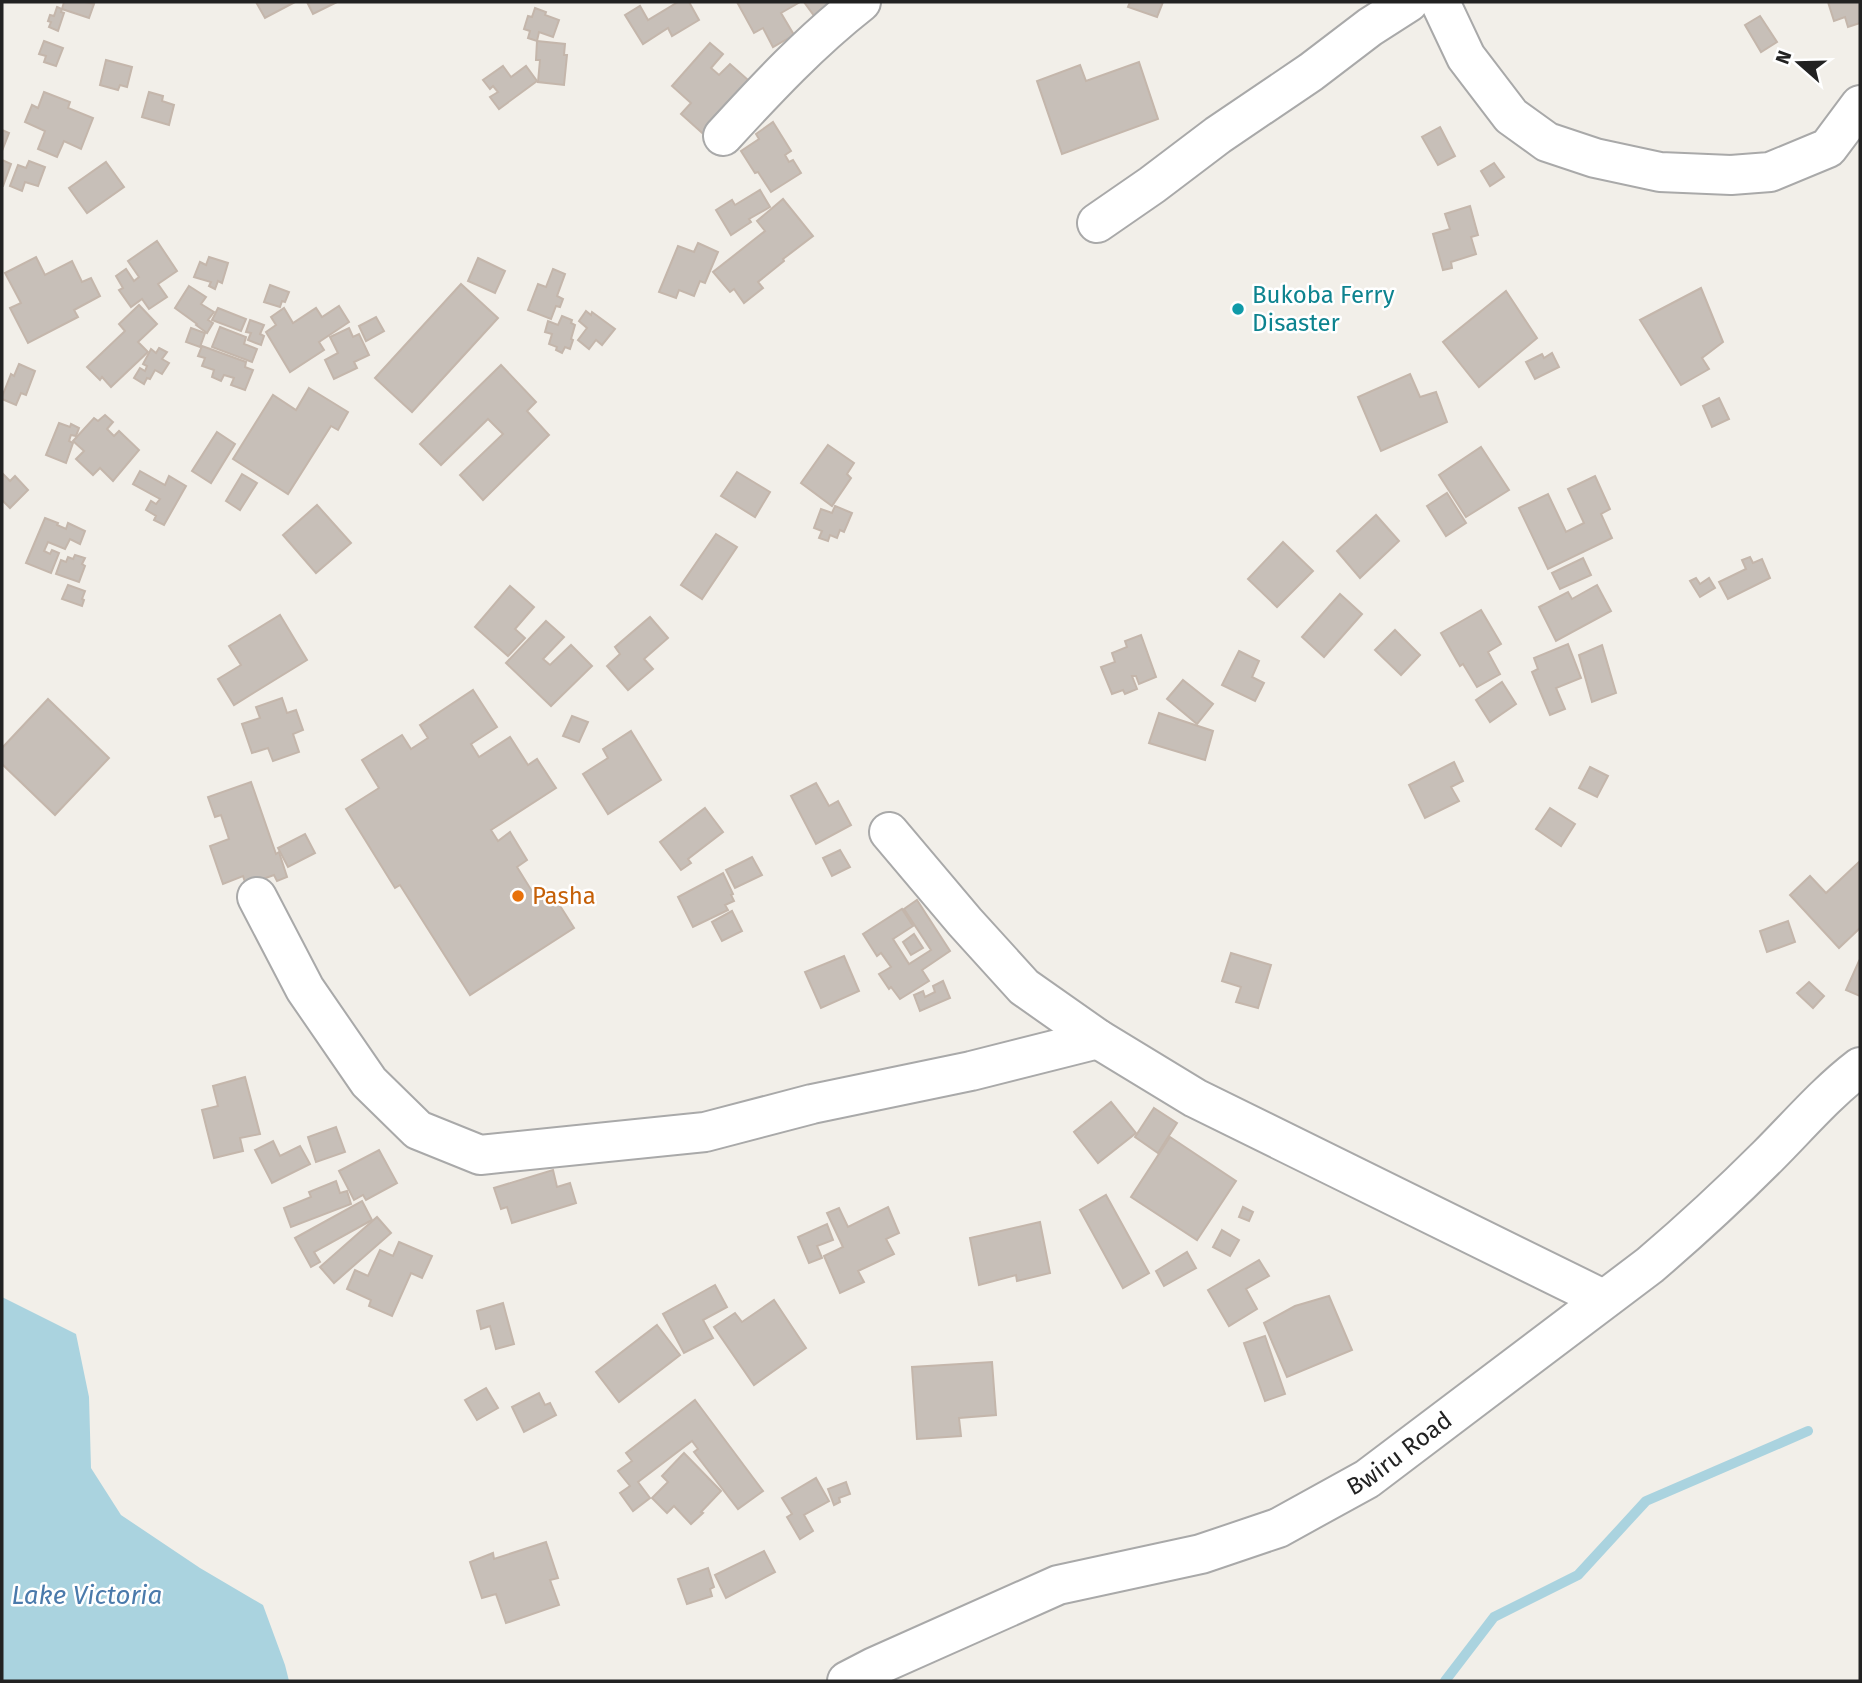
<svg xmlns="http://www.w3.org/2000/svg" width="1862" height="1683" font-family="'Fira Sans',sans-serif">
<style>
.water{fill:#aad3df}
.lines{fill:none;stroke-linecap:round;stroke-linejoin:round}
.stream{stroke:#aad3df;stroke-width:10}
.building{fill:#c7bfb8;stroke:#c4b6ab;stroke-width:2}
.minor-casing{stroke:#a9a9a9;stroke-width:42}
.minor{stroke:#fff;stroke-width:38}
.culture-dot{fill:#0f9aa8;stroke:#fff;stroke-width:2.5}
.food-dot{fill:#e8710a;stroke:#fff;stroke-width:2.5}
.labels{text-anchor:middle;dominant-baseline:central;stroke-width:5;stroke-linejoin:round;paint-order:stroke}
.culture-label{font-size:24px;fill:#0d838f;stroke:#fff;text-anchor:start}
.food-label{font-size:24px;fill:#c56008;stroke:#fff;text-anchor:start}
.street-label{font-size:24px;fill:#222;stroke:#fff}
.water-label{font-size:26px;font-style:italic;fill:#4a7aab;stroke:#fff}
</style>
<rect width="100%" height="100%" fill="#f2efe9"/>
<path class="water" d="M2,1297L76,1334L89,1397L91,1468L121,1515L200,1568L263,1605L285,1665L289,1681H2Z"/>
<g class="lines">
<path class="stream" d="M1445,1681L1494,1617L1578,1575L1646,1501L1808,1431"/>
</g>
<g class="building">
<path d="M64,2H85L94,4L89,18L62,9Z"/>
<path d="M256,2H295L265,18Z"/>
<path d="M307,2H337L313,14Z"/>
<path d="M678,2H689L699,20L672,36L668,28L643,44L625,15L640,6L648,20Z"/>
<path d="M737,2H800L781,13L794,35L773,47L763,28L754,33Z"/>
<path d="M804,2H835L815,17Z"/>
<path d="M1130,2H1163L1157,17L1128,7Z"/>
<path d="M1828,2H1860V23L1848,27L1845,17L1834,21Z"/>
<path d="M57,7L62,9L61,12L64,13L58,31L49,27L51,22L48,21L50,15L54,16Z"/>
<path d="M535,8L546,12L545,15L559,20L553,37L539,32L537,41L528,38L530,31L524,29L528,16L532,17Z"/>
<path d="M1760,16L1777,42L1761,52L1745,25Z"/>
<path d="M44,41L63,48L56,66L44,62L46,56L39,54Z"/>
<path d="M537,41L565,44L564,55H567L564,85L538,82L540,60H536Z"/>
<path d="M710,43L723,54L711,68L719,75L730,64L756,87L709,139L681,114L691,103L672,86Z"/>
<path d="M106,60L132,67L127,87L120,85L118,90L100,85Z"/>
<path d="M1139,62L1158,119L1062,154L1037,81L1080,65L1086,81Z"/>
<path d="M503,66L511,77L526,66L537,81L499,109L490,97L498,92L493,86L490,89L483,80Z"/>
<path d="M44,92L70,102L68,108L93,118L81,149L64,141L57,157L38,149L45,131L25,122L32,105L38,108Z"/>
<path d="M149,92L163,96L162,101L174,105L169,125L142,117Z"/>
<path d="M773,122L791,151L785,155L789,162L793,160L801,173L771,192L758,172L755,173L741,151L759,139L756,134Z"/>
<path d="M1440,127L1455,156L1438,165L1422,137Z"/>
<path d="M2,130L9,133L2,151Z"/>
<path d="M2,160L11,164L3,186H2Z"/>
<path d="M29,161L45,167L38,186L25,182L22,191L10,186L18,165L26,168Z"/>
<path d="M106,162L124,187L87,213L69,188Z"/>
<path d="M1494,163L1504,177L1490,186L1481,171Z"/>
<path d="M760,190L770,207L749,219L751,222L731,235L716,210L732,200L735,205Z"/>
<path d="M783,199L813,236L783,259L784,261L758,282L763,288L744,303L734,289L730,292L713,272L765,231L757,221Z"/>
<path d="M1470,206L1478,235L1471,237L1476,254L1451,262L1452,268L1443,270L1433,234L1450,229L1445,214Z"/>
<path d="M157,241L177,271L158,284L167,297L149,309L142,299L131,307L119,290L123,288L116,276L126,269L134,281L139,277L128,261Z"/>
<path d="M698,243L718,252L705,283L700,281L694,296L679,290L676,298L659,292L678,246L694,252Z"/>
<path d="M36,257L45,275L72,261L82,282L91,278L100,296L74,310L78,317L28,343L10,308L21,303L5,273Z"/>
<path d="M209,257L228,263L222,283L218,281L215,289L209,286L211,282L194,277L200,262L206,265Z"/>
<path d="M478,258L505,271L495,293L468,281Z"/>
<path d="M553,269L565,274L557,296L563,299L560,307L556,306L551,319L528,310L538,284L546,287Z"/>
<path d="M461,284L498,318L412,412L375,378Z"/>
<path d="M270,285L289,292L285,302L282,301L280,307L264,302Z"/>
<path d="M189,286L206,297L201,304L214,312L208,320L213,323L207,333L196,325L197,324L175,308Z"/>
<path d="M1701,288L1723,342L1702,358L1709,369L1681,385L1640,320Z"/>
<path d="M1506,291L1537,338L1479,387L1443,342Z"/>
<path d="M139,305L157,324L138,342L148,352L111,387L102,377L100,380L87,367L125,331L119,324Z"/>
<path d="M339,306L349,322L319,342L324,350L290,372L266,332L276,325L271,317L284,308L293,323L316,308L322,317Z"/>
<path d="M218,308L246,319L241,331L212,320Z"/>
<path d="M586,311L591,315L592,312L615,329L602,345L596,340L589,349L578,340L587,328L579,321Z"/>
<path d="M562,316L572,320L571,323L575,325L571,339L573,340L570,349L565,347L562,353L556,350L557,347L549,344L552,334L545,332L548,321L558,325Z"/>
<path d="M376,317L384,331L366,341L359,326Z"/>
<path d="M250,320L264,325L260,334L264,336L261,345L248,340L251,333L246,332Z"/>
<path d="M220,327L246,337L244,344L257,349L252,362L212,347Z"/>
<path d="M191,328L205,333L200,347L186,342Z"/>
<path d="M349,328L353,337L359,334L369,355L354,362L357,368L334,379L325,360L338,353L330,337Z"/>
<path d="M202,346L246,362L245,367L253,370L245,390L231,385L234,378L224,375L221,381L212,377L214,370L202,366L205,358L198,356Z"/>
<path d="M159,348L167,352L162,359L169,363L162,374L155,370L150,379L147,378L144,384L134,378L140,368L145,371L147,366L143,364L151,349L156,353Z"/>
<path d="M1552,353L1559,367L1535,379L1526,362L1542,354L1544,358Z"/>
<path d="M19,364L35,371L26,395L21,393L16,405L2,399V397L11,374L14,376Z"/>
<path d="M501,365L536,402L527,411L549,435L483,500L460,475L503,434L488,419L441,465L420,444Z"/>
<path d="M1410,374L1420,397L1436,392L1447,422L1381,451L1358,397Z"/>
<path d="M309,388L348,412L338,430L331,426L288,494L233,459L273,395L296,410Z"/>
<path d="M1719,398L1729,419L1712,427L1703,406Z"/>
<path d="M105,415L113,422L107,429L114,436L119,431L139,450L113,481L100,468L93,475L76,459L84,451L73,441L94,418L98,421Z"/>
<path d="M59,423L70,427L71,424L79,428L76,436L71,435L69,441L73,443L66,463L46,455Z"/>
<path d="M217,432L235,444L211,483L192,471Z"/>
<path d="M828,445L854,463L847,474L851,478L832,506L801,483Z"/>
<path d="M1481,447L1509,490L1466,517L1439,475Z"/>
<path d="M140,471L165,485L169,476L186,486L164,525L154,520L156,516L146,510L151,501L156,504L160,499L133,484Z"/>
<path d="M737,472L770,492L755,517L721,496Z"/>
<path d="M2,473L10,481L15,476L28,490L10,508L2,500Z"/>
<path d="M242,474L257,483L240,510L226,501Z"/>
<path d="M1595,476L1610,509L1601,514L1612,538L1548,569L1519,508L1548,494L1566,532L1584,523L1568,489Z"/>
<path d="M1447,493L1466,523L1446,536L1427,506Z"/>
<path d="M317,505L351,543L316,573L283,535Z"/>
<path d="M835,506L852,513L844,532L840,530L837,538L830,535L828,541L819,538L822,531L814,528L821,509L832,513Z"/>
<path d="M1376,515L1399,541L1360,578L1337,551Z"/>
<path d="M45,518L58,523L57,525L66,529L68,523L85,531L80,544L70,539L65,549L48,542L44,551L50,554L52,550L59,553L51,573L26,563Z"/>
<path d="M716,534L737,547L702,599L681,585Z"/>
<path d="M1283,542L1313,571L1277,607L1248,579Z"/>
<path d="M75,555L85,558L82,564L85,566L79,582L56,574L61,560L66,562L68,557L73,559Z"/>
<path d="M1750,557L1753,563L1762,559L1770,578L1728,599L1719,582L1746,569L1742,560Z"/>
<path d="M1583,558L1591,575L1560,589L1552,573Z"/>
<path d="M1696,578L1700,584L1709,578L1715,588L1700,597L1690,581Z"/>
<path d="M68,585L85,591L82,599L84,600L82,606L62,599Z"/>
<path d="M1597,585L1611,611L1556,641L1539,607L1568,592L1572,599Z"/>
<path d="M510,586L534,607L515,629L525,638L508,656L475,627Z"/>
<path d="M1340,594L1362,614L1324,657L1302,637Z"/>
<path d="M1481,610L1501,644L1488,652L1500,674L1477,687L1463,664L1460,666L1441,633Z"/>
<path d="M280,615L307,660L234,705L218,679L241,665L229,646Z"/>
<path d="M650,617L668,638L644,659L653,669L628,690L607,666L620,654L615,647Z"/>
<path d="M546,621L564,637L543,659L550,665L571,645L592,666L551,706L506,663Z"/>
<path d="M1395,630L1420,655L1401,675L1375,650Z"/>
<path d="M1141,635L1156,677L1139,684L1136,676H1132L1137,689L1125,694L1123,690L1112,694L1101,667L1115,662L1112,653L1127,647L1125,641Z"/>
<path d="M1568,644L1581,678L1556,688L1565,709L1550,715L1532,672L1538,669L1534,658Z"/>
<path d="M1602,645L1616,693L1592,702L1579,655Z"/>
<path d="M1239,651L1259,661L1252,677L1264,683L1255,701L1222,685Z"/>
<path d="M1183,680L1213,704L1197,724L1167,699Z"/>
<path d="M1502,682L1516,704L1490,722L1476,700Z"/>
<path d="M473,690L497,727L471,744L479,757L510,737L528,765L537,759L556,788L491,830L498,841L510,832L527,860L517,867L538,901L552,893L574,928L470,995L400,885L395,888L346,809L379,788L362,760L402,735L411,749L428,738L420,725Z"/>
<path d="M282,698L287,713L296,710L303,730L293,734L299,752L273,761L268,748L252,753L242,724L260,718L256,707Z"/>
<path d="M48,699L109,758L55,815L2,764V748Z"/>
<path d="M1159,713L1213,731L1205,760L1149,743Z"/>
<path d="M572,716L588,722L579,742L563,736Z"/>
<path d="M631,731L661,780L608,814L583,774L608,758L603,749Z"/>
<path d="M1454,762L1463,781L1451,787L1459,801L1425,818L1409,785Z"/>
<path d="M1590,767L1608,776L1597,797L1579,788Z"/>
<path d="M251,782L276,854L279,852L287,877L277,881L274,875L246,885L243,876L223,884L210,846L229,839L221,815L215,817L208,797Z"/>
<path d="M816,783L829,806L838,801L851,825L816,844L791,796Z"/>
<path d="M705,808L723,832L688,859L691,863L681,870L660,842Z"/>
<path d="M1550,808L1575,824L1561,846L1536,829Z"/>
<path d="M305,834L315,853L288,867L278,848Z"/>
<path d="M840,850L850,867L832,876L823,858Z"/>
<path d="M752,857L762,875L735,888L726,870Z"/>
<path d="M1860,861V928L1839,948L1790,895L1810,876L1826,893Z"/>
<path d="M723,873L733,894L731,895L734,901L725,905L728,910L693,927L678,897Z"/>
<path d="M917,900L950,951L922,970L929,981L900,999L891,987L889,989L879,974L891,967L881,953L877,956L863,934L902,909L913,926L893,939L909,964L931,950L904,909Z"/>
<path d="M732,911L742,931L722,941L712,922Z"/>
<path d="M1788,921L1795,942L1767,952L1760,931Z"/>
<path d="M914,934L923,948L911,955L903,942Z"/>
<path d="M1231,953L1271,965L1258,1008L1236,1002L1241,987L1222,981Z"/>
<path d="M844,956L859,991L821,1008L805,972Z"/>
<path d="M1859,961L1860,962V996L1846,990Z"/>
<path d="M943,981L950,998L920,1011L914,995L923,991L925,997L935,992L933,986Z"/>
<path d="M1809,982L1824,996L1813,1008L1797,993Z"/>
<path d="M245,1077L260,1134L240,1138L243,1151L214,1158L202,1110L218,1106L213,1086Z"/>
<path d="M1111,1102L1136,1133L1098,1163L1074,1132Z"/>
<path d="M1154,1108L1177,1123L1158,1153L1135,1137Z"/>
<path d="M336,1127L345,1152L316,1162L308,1137Z"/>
<path d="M1170,1137L1236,1181L1197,1240L1131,1197Z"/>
<path d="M273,1141L280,1156L300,1146L310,1164L272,1183L255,1150Z"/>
<path d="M379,1150L397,1183L366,1200L363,1195L354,1200L339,1171Z"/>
<path d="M553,1170L557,1187L570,1183L576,1203L512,1223L507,1207L501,1209L494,1188Z"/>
<path d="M336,1181L340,1193L347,1191L351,1204L291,1227L284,1208L311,1197L309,1192Z"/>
<path d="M1106,1195L1149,1273L1123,1288L1080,1210Z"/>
<path d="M362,1201L372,1220L314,1252L320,1262L311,1267L295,1238Z"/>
<path d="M888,1207L899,1233L886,1239L894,1254L858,1271L864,1282L840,1293L824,1256L843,1247L827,1213L839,1208L848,1227Z"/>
<path d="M1243,1207L1253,1212L1249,1221L1239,1217Z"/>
<path d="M377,1217L391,1233L334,1283L320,1267Z"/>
<path d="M1040,1222L1050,1273L1017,1281L1016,1275L979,1285L970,1238Z"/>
<path d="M827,1224L833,1240L817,1246L822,1258L809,1263L798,1237Z"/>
<path d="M1222,1230L1239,1240L1230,1256L1213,1247Z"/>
<path d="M399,1242L432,1256L422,1278L411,1273L392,1316L369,1306L371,1300L347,1289L355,1270L368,1276L380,1250L393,1256Z"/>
<path d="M1187,1252L1196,1268L1164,1286L1156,1271Z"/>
<path d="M1259,1260L1269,1276L1246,1289L1257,1309L1229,1326L1208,1290Z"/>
<path d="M715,1285L727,1307L703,1320L713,1338L684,1353L663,1314Z"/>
<path d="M1329,1296L1352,1350L1287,1377L1264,1323L1295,1306Z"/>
<path d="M774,1300L806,1348L754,1385L714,1327L735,1313L742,1322Z"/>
<path d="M503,1303L514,1344L496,1349L490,1326L481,1329L477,1311Z"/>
<path d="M657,1325L680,1355L619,1402L596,1372Z"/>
<path d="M1265,1336L1285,1394L1265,1401L1244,1343Z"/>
<path d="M992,1362L996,1415L959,1418L961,1436L917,1439L912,1367Z"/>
<path d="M486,1388L498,1408L477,1420L465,1400Z"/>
<path d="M539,1393L545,1405L550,1403L556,1415L524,1432L512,1407Z"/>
<path d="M695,1400L763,1491L738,1509L694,1452L698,1449L692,1441L638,1482L650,1498L633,1511L620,1493L630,1486L618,1471L632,1461L626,1453Z"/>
<path d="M684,1453L721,1491L701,1512L703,1513L691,1524L674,1506L667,1513L652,1498L668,1482L662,1476Z"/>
<path d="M816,1478L829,1501L804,1515L813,1531L800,1539L787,1517L792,1514L782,1498Z"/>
<path d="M846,1482L850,1494L839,1498L840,1502L834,1505L828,1489Z"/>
<path d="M546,1542L558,1578L550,1580L559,1605L506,1623L496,1594L482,1598L470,1562L493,1553L494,1559Z"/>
<path d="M764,1551L775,1572L726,1598L715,1575Z"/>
<path d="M708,1568L714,1587L710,1589L712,1596L687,1604L678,1579Z"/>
</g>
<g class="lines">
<g class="minor-casing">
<g id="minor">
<path d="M1440,2L1466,57L1511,116L1547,142L1595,158L1660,172L1731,175L1770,172L1828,148L1860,105"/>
<path d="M723,136C767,88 810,42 861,2"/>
<path d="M1097,223L1152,185L1218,135L1311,72L1370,27L1409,2"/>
<path d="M889,832L965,922L1024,987L1098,1039L1195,1098L1603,1299"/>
<path d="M257,897L305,989L369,1082L418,1130L480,1155L705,1132L812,1104L971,1071L1098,1039"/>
<path id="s1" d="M847,1681L874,1667L1058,1585L1201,1554L1278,1528L1367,1479L1650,1265C1691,1230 1730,1194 1768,1156C1798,1126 1826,1093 1860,1067"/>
</g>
</g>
<use href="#minor" class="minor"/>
</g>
<circle class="culture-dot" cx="1238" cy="309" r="7"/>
<circle class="food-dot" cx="518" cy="896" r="7"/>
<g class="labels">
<g class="culture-label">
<text x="1252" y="295">Bukoba Ferry<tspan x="1252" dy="28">Disaster</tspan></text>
</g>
<g class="food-label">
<text x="532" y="896">Pasha</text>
</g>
<g class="street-label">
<text stroke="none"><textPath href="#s1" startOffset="602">Bwiru Road</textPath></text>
</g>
<g class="water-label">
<text x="87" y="1595">Lake Victoria</text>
</g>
</g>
<rect width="1862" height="1683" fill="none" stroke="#222222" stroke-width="7"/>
<g transform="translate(1799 63) rotate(290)" stroke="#ffffff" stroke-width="5" paint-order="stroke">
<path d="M0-5L12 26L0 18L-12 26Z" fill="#222222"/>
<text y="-10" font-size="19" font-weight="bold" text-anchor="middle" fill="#222222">N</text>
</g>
</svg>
